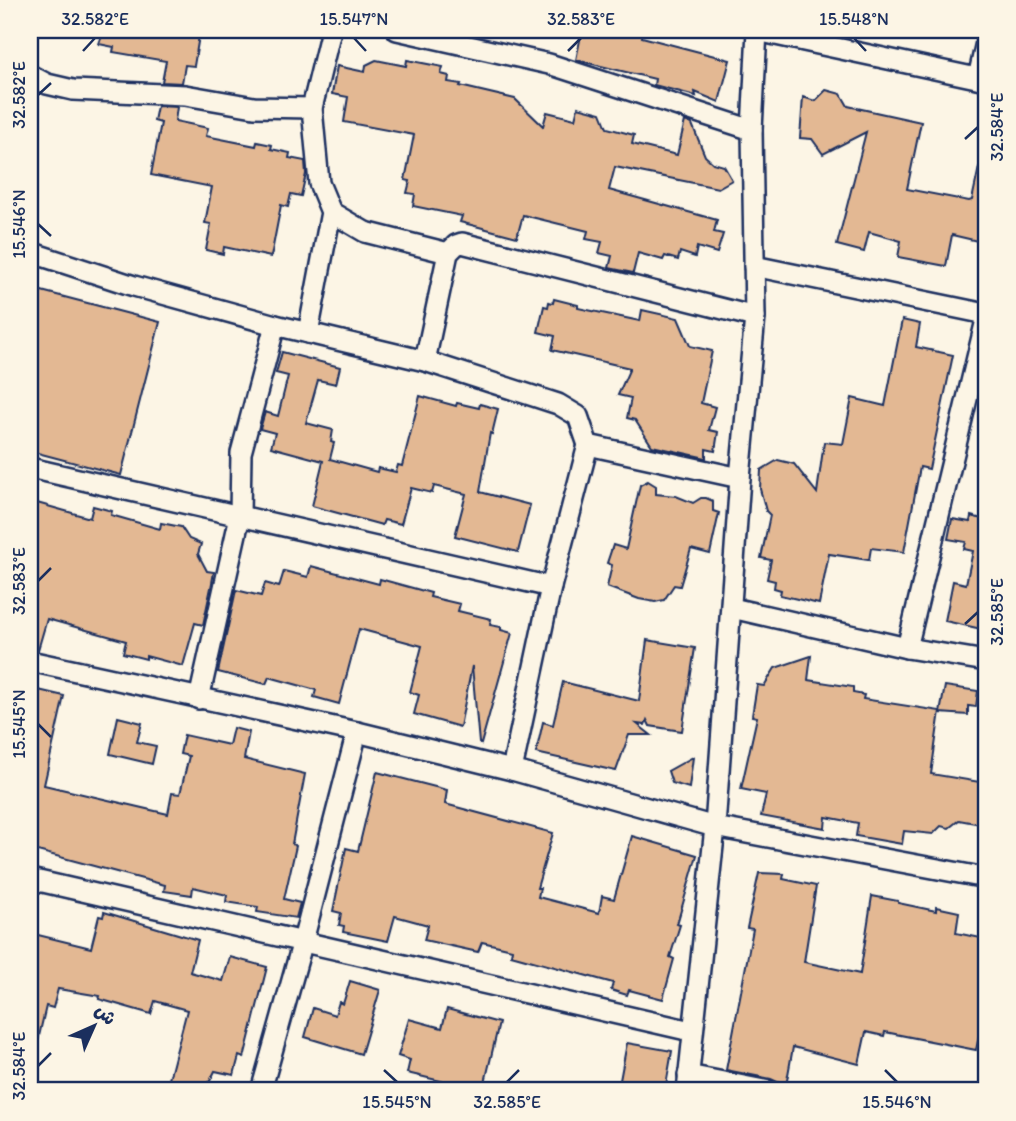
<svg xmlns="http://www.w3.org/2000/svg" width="1016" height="1121" font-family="Itim,'Playpen Sans Arabic',sans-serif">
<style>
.building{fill:#e3b893;stroke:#1b2f5e;stroke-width:2}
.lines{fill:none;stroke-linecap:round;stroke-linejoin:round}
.minor-casing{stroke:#1b2f5e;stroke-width:24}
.minor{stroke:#fcf5e5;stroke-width:19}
.ticks{fill:none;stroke:#1b2f5e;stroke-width:2.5}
.neatline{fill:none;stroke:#1b2f5e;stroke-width:2.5}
.ticks-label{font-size:18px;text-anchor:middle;fill:#1b2f5e}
</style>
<rect width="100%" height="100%" fill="#fcf5e5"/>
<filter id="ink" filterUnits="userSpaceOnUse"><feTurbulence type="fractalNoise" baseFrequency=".0143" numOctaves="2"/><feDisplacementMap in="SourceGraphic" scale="14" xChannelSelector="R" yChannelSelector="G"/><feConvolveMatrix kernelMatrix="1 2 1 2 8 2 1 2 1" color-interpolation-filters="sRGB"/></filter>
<g filter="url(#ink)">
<g class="building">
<path d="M104,30H200L194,66L185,65L182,83L162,82L166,61L113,52L114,47L99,44Z"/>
<path d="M582,30H629L643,33L642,37L730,60L719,102L695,92L696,96L654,85L655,79L576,60Z"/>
<path d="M376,60L406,66L407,60L443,67L441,74L449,76L448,82L461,84L460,86L515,99L543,126L547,112L575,119L578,107L601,113L607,128L634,135L632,144L677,155L685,121L692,124L705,156L713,163L724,166L732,180L718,188L615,167L609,190L717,220L714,232L723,234L717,253L697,247L695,257L680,252L678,260L665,256L663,260L638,253L633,273L609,268L612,256L599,253L602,242L586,239L588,231L523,215L517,237L460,222L462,216L413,206L415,194L407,193L410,181L405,180L414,135L344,122L348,97L332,94L337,66L365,72L366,65Z"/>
<path d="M826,90L841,94L848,106L921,122L907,189L969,201L972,200L979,167L986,168V243L952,235L946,266L898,257L901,241L869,232L864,252L837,245L866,132L823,154L812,139L800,138L803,97L815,101Z"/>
<path d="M157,106L177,107L175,121L208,128L206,136L256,146L257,142L272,145L271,149L290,153L289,158L305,161L306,174L301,196L291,194L288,207L281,205L271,257L224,247L223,254L206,250L211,224L205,223L212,187L151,175L161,123L154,121Z"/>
<path d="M30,288L160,322L121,475L30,451Z"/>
<path d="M554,299L578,305V308L640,321L642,310L678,318L690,346L712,351L701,403L715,407L709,430L718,432L715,451L706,449V458L652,446L635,420L627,418L631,398L618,395L630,368L552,350L555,336L538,332L544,306L548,307L549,302L553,303Z"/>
<path d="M902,320L920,324L916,347L953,355L929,469L920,467L904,552L871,548L869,560L829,554L819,604L780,595L781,590L774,588L775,581L767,579L771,560L761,558L770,515L766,511L760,489L761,470L778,460L794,464L817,493L824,442L843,444L852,398L885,406Z"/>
<path d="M282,352L340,367L336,384L318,380L306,423L333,430L331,442L334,443L330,459L377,472L378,468L396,472L398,465L402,466L420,396L456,406L457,403L479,408L480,404L498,409L492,434L490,433L480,492L530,505L518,552L455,536L466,494L434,486L432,493L411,488L401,524L384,520L382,525L312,506L323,461L271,447L275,433L260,429L265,412L278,416L288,376L276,373Z"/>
<path d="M648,481L656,486V494L676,496L693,503L701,498H706L713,501V511L719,513L710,554L691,549L680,586L674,585L664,600L655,602L639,599L607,587L612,565L607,563L613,545L626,549L640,485Z"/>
<path d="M30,501L90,518L93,506L112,511L111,515L160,529L161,523L181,527L189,539L201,544L198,554L207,571L214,572L212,583L203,625L195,623L183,666L146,656V659L123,653L126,641L47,619L38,650L30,649Z"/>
<path d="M971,516L986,520V630L945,621L953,581L966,584L973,551L964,549L966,542L948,539L952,519L970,522Z"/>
<path d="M311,566L379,584L380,579L431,593L430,597L460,604L458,611L491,619L490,625L501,627V630L512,633L481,744L479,743L472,666L460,727L414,714L419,695L410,692L422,646L359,629L339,704L314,697L316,690L269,677L266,684L218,672L236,590L261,596L265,583L279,587L284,571L308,577Z"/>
<path d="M647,640L695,648L682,731L650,726L647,720L645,725L637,724L651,735H629L616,771L536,753L543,722L553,725L563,682L639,701Z"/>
<path d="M811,656L808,680L853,687V693L864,695L863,699L940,711L931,774L986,783V825L959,820L949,828L941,826L933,834L904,831L902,844L856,836L858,823L826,817L825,828L761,816L766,794L741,789L757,717L752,716L757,685L764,686L775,668Z"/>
<path d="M945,686L978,691L976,707L968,706V715L940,713Z"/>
<path d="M30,688L64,696L44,785L168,814L172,793L180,794L189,756L180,754L184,735L229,745L233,728L249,732L244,759L305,774L292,844L296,846L284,899L300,903L296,918L257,912L258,907L226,902L227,895L193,887L192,895L164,891L165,885L30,849Z"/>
<path d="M118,717L142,723L137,742L156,746L152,764L110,754Z"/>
<path d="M693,757L689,788L672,783L668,771Z"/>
<path d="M377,772L447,790L445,804L553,833L537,888H540L538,897L599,913L602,896L614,899L632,836L697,855L677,924L680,925L670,957L674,959L663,999L629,990L627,995L611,990L613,983L511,955L512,949L482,942L478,952L424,940L428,925L395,916L388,941L343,932L344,926L339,925L341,913L333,911L346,848L358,851Z"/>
<path d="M759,873L784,874L783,879L816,886L804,962L860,974L872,896L898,901V903L936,911V907L959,912L956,933L986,939V1003L976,1050L885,1032L884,1036L866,1032L859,1064L793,1047L786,1086L771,1079L726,1070L753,929L747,928Z"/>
<path d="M104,912L198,940L190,972L223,981L230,957L267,967L244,1058L239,1056L234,1075L215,1071L210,1081L196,1091H166L187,1010L155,1001L151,1014L99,999L100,996L58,989L53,1008L46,1006L37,1045L30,1044V933L91,948L99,916L103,917Z"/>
<path d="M350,981L380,990L361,1054L305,1037L313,1008L335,1015L339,1002L343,1004Z"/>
<path d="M447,1009L499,1023L483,1091L407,1073L410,1060L398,1056L409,1019L442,1028Z"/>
<path d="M627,1043L672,1051L665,1091H618Z"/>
</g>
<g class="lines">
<g class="minor-casing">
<g id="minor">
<path d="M397,30L549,64L752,130"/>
<path d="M757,31L986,80"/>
<path d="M30,75L47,84L73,90L185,95L254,107L312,108"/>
<path d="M978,78L986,42"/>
<path d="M331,212L365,232L448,253"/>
<path d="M30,252L134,286L275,325L425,361L558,404L578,416L588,445"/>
<path d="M754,266L986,314"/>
<path d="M308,333L331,212L319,183L312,108L331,30"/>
<path d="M425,361L448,253L456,245L462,243L755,317"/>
<path d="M30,468L551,587L512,770"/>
<path d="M551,587L588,445L740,478"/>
<path d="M732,608L907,648L986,661"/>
<path d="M907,648L986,320"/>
<path d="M30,661L357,732L512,770L715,827L986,878"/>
<path d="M199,699L240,516L241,453L275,325"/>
<path d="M30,879L691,1031"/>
<path d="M688,1075L769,1091"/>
<path d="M261,1091L303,941L357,732"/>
<path d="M687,1091L715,827L740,478L755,317L752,130L757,30"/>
</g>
</g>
<use href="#minor" class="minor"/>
</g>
</g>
<path class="ticks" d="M354,38L366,51M854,38L866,51M83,51L95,38M568,51L581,38M38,95L51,83M965,139L978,127M38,224L51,236M38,581L51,568M965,624L978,612M38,724L51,737M38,1066L51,1053M384,1070L397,1082M885,1070L897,1082M507,1082L519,1070"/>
<rect width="1016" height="1121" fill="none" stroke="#fcf5e5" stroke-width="77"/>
<g transform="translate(94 1026) rotate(45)" stroke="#fcf5e5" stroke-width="5" paint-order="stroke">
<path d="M0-5L12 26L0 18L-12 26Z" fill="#1b2f5e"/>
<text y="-10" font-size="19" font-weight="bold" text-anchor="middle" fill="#1b2f5e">ش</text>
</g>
<rect x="38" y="38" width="940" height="1044" class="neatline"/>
<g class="ticks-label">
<text x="95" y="25">32.582°E</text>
<text x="354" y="25">15.547°N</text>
<text x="581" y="25">32.583°E</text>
<text x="854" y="25">15.548°N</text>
<text transform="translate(19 95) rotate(-90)" y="6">32.582°E</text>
<text transform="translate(997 127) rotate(-90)" y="6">32.584°E</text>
<text transform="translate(19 224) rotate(-90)" y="6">15.546°N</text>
<text transform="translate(19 581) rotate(-90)" y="6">32.583°E</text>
<text transform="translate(997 612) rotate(-90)" y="6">32.585°E</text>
<text transform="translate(19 724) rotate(-90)" y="6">15.545°N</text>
<text transform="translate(19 1066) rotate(-90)" y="6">32.584°E</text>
<text x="397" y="1108">15.545°N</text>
<text x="507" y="1108">32.585°E</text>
<text x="897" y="1108">15.546°N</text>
</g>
</svg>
